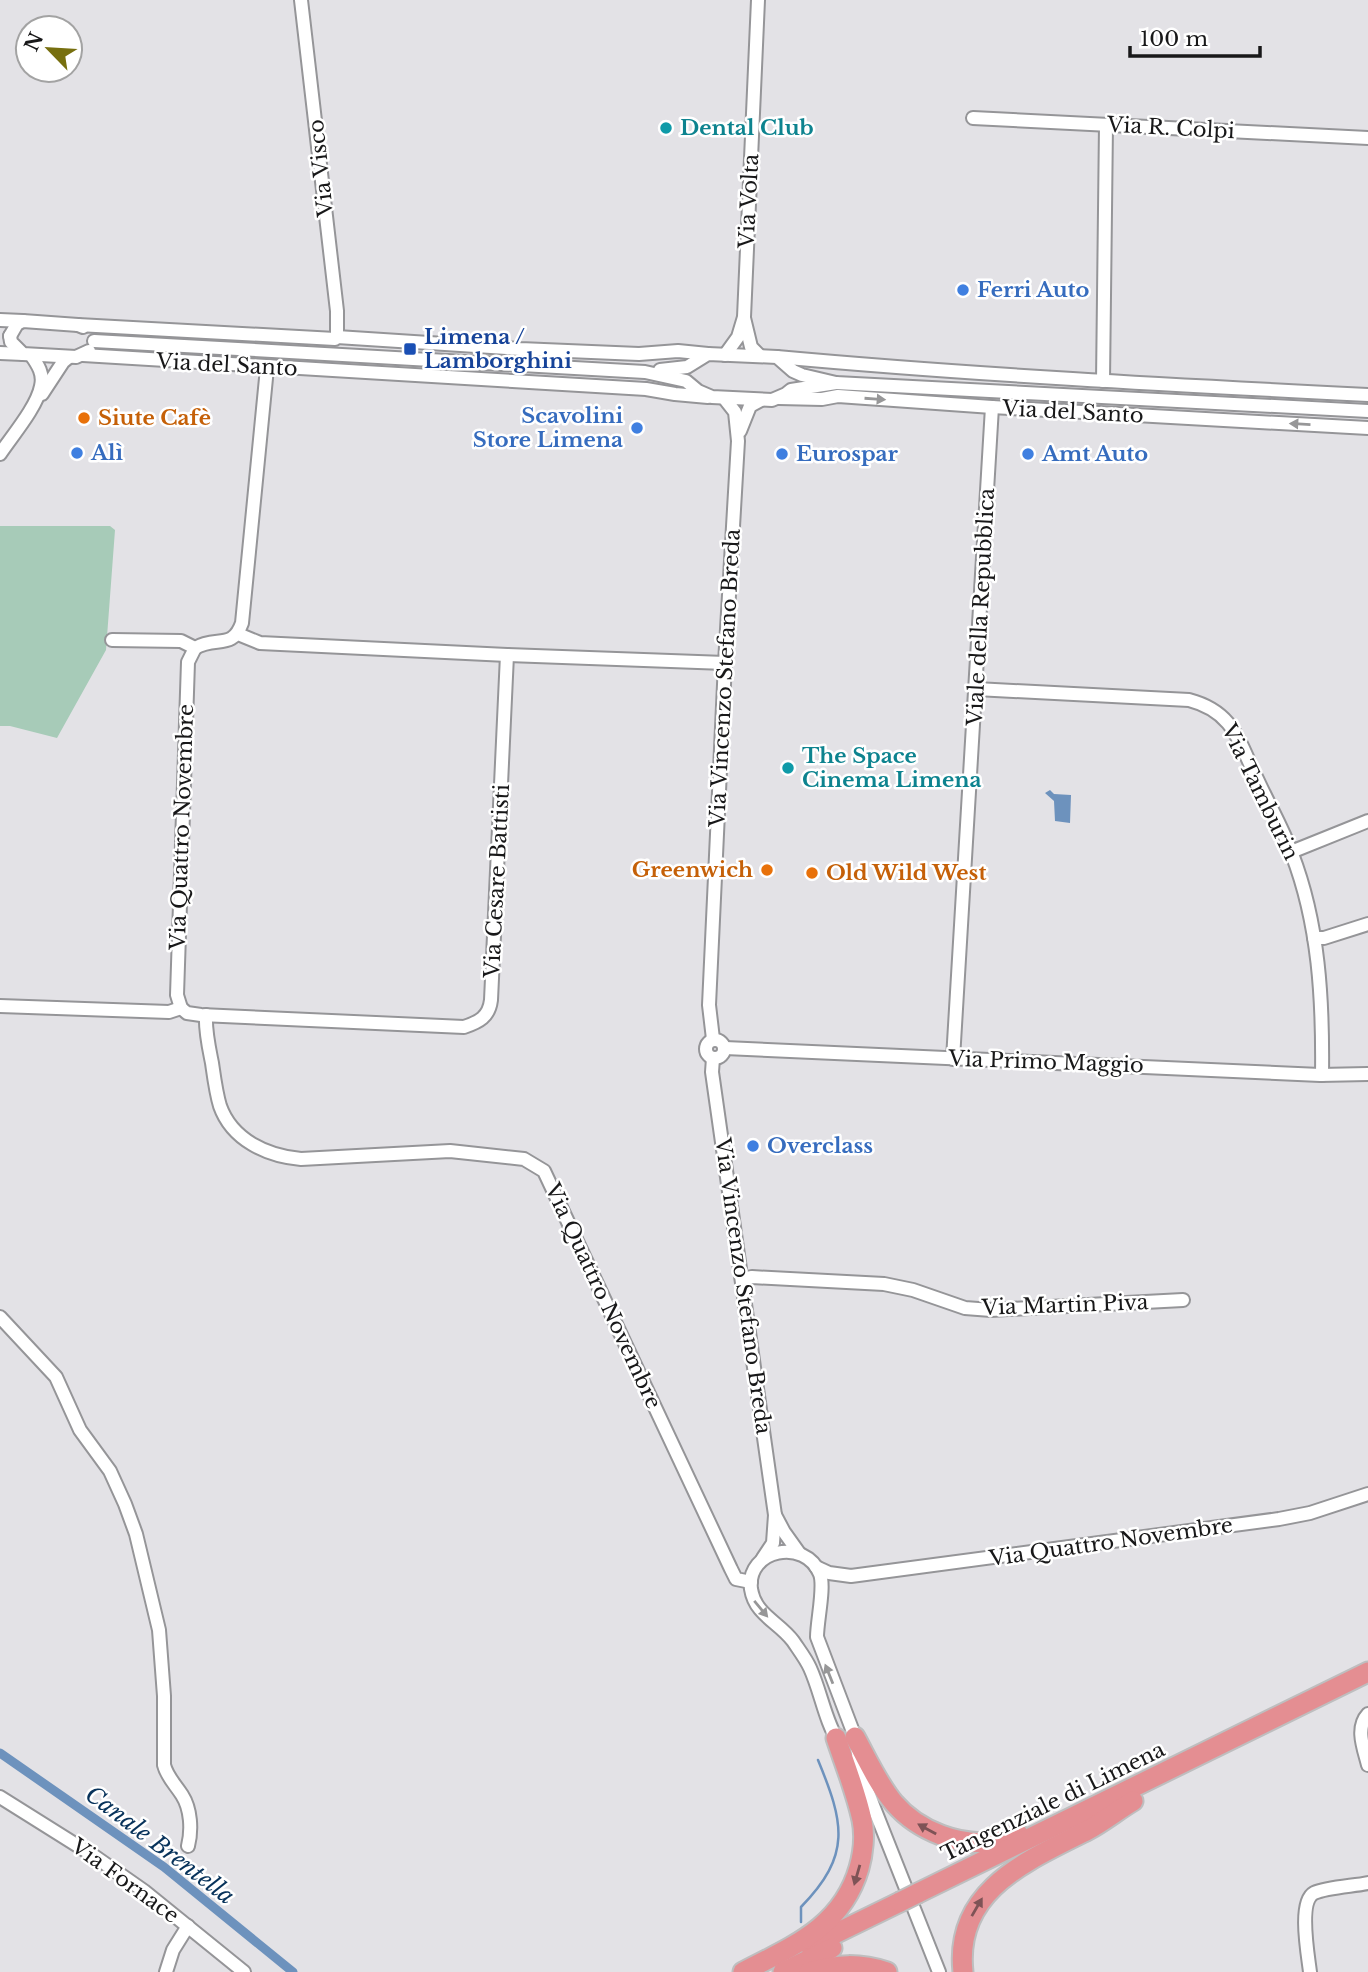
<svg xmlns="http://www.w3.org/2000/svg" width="1368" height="1972" font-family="'Libre Baskerville',serif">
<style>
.green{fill:#a7cbb8}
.water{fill:#6d92bd}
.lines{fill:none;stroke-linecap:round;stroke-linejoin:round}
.stream{stroke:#6d92bd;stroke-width:2.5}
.canal{stroke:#6d92bd;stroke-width:9}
.minor-casing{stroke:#959598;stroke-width:16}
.highway-casing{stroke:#bebebf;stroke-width:23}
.minor{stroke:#fff;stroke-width:12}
.highway{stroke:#e48e92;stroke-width:19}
.highway-bridge-casing{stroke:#bebebf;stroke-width:23;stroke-linecap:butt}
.highway-bridge{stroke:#e48e92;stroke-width:19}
.oneway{fill:#979798}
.oneway2{fill:#7e5356}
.culture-dot{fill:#0f9aa8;stroke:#fff;stroke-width:2.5}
.shop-dot{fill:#3f7fe0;stroke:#fff;stroke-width:2.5}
.transit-dot{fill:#1a4fb4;stroke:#fff;stroke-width:2.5}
.food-dot{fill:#e8710a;stroke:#fff;stroke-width:2.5}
.labels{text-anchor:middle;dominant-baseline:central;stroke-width:5;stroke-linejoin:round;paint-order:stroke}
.culture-label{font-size:21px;font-weight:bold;fill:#0d838f;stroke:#fff;text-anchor:start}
.street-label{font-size:21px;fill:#181819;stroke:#fff}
.shop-label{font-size:21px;font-weight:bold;fill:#366cbe;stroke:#fff;text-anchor:start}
.transit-label{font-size:21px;font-weight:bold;fill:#164399;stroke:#fff;text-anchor:start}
.food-label{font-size:21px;font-weight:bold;fill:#c56008;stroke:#fff;text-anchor:start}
.water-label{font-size:23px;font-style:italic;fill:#07325a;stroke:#fff}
</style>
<rect width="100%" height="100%" fill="#e3e2e6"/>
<path class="green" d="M0,526H110L115,530L106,650L57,738L10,726H0Z"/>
<path class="water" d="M1050,790L1054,794L1071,795L1070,823L1055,821L1054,801L1045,793Z"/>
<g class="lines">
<path class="stream" d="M801,1922V1907C852,1855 844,1823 818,1760"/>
<path class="canal" d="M0,1753L164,1867L293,1972"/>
<g class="minor-casing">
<g id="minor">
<path d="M301,0L337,311V337"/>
<path d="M973,118L1368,138"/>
<path d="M744,318L751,347L760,356"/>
<path d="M0,320L23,321"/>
<path d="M78,325L335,339L337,337L520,349L639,354L678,351L708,354"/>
<path d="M10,336L11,342L23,354L76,357L89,351"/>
<path d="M10,336L17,324L23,321L78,325L83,327"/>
<path d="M94,341L645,372L686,381L698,391L712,397L772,400L786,394L791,390L836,383"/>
<path d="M0,353L23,354"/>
<path d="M83,355L646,389L675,394L708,397"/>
<path d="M725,355L738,337L744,317L758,0"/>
<path d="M777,357C974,375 1171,385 1368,395"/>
<path d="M660,370L687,367L708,354L777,357L793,371L802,375L836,383L1368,411"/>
<path d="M1103,381L1106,125"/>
<path d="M42,394L63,362L69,357"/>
<path d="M779,398L822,399L838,396L992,407L1368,428"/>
<path d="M740,431L750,406L761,400"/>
<path d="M0,454C12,436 37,407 41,386C44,374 38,365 31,355"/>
<path d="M238,634L260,643L507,655L725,663"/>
<path d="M112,640L181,641L195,648"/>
<path d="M195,648C216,635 232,651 242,623L267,368"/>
<path d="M976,689L1189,700C1235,712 1239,743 1258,781C1269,805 1283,829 1292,854C1319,924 1323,1000 1322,1075"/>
<path d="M1291,852L1368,821"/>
<path d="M1314,938H1324L1368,924"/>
<path d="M0,1006L169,1012L181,1008"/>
<path d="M181,1008L187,1013L201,1015L464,1027C479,1022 489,1017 491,1000L507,655"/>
<path d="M181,1008L177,995L188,662L195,648"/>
<path d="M206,1015C205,1031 209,1048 212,1063C214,1077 216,1093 220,1106C232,1140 267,1156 301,1159L450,1151L524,1159L544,1171L731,1569L736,1579L751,1582"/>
<path d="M713,1039L709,1005L725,663L738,441L735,412L724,398"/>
<circle cx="715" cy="1049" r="9"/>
<path d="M725,1048L1320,1075L1368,1074"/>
<path d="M713,1058L712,1072L775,1515L773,1543L763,1558"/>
<path d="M953,1059L992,407"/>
<path d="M742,1279L752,1277L884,1284L913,1290L965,1308L991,1310L1183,1300"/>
<path d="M0,1317L56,1377L80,1430L110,1471L125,1504L136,1534L159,1630L164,1696V1765C167,1777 175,1784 182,1795C191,1809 192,1830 188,1846"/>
<path d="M775,1515L784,1532L799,1553"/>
<path d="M816,1567L829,1573L851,1576L1279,1519L1310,1513L1368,1494"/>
<path d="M1368,1714C1355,1728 1364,1749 1368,1765"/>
<path d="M839,1743C825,1721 821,1692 810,1668C806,1659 799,1650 793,1641C779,1622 755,1615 751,1589C746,1549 805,1537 820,1574C825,1587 817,1621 817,1637L855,1737L863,1780"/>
<path d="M851,1761L863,1780L939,1972"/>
<path d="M0,1797L94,1856L144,1891L244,1972"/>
<path d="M166,1972L173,1950L188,1926"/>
<path d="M1310,1972C1308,1955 1298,1902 1314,1893C1327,1887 1354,1886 1368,1883"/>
</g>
</g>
<g class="highway-casing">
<g id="highway">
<path d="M855,1737C867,1759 878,1784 894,1803C918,1831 961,1848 998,1841C1005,1840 1012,1836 1018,1834"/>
<path d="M918,1893L1368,1672"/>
<path d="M810,1946L900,1902"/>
<path d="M743,1972C793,1946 842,1927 859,1868C863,1854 865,1835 862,1820C856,1792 845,1765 836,1738"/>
<path d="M783,1972L832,1948"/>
<path d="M809,1972C837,1964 860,1963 887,1972"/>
<path d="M963,1972C954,1890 1027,1861 1088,1830C1103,1822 1118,1810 1133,1801"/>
</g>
</g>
<use href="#minor" class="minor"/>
<use href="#highway" class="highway"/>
<g class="highway-bridge-casing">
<path id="highway-bridge" d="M900,1902L918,1893"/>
</g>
<use href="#highway-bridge" class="highway-bridge"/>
</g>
<defs><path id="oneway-solid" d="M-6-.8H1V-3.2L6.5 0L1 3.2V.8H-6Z" transform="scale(1.75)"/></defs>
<g class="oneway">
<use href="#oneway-solid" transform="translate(875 399) rotate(4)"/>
<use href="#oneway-solid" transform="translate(1300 424) rotate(-177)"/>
<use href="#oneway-solid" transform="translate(761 1609) rotate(50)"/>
<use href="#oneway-solid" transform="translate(829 1674) rotate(-112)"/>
</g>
<g class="oneway2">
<use href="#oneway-solid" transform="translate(927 1829) rotate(-151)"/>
<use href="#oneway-solid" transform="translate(857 1875) rotate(106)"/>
<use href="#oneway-solid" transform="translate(977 1907) rotate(-60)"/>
</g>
<g class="culture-dot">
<circle cx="666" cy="128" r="7"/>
<circle cx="788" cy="768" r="7"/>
</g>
<g class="shop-dot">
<circle cx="963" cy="290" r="7"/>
<circle cx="637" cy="428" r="7"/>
<circle cx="77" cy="453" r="7"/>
<circle cx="782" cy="454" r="7"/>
<circle cx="1028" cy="454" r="7"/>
<circle cx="753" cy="1146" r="7"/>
</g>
<rect class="transit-dot" x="403" y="342" width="14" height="14" rx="3.5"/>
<g class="food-dot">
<circle cx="84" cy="418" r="7"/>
<circle cx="767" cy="870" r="7"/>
<circle cx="812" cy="873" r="7"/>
</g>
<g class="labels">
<g class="culture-label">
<text x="680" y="128">Dental Club</text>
<text x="802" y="756">The Space<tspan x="802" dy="24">Cinema Limena</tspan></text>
</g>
<g class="street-label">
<text transform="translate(1171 128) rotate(3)">Via R. Colpi</text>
<text transform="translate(321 168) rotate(-96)">Via Visco</text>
<text transform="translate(749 201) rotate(-87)">Via Volta</text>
<text transform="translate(227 365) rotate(3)">Via del Santo</text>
<text transform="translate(1073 412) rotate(3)">Via del Santo</text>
<text transform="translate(981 607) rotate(-87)">Viale della Repubblica</text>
<text transform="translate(725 678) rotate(-87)">Via Vincenzo Stefano Breda</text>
<text transform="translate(1260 792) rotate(64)">Via Tamburin</text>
<text transform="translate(182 827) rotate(-88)">Via Quattro Novembre</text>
<text transform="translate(497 881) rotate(-87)">Via Cesare Battisti</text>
<text transform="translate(1046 1062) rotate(2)">Via Primo Maggio</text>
<text transform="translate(743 1286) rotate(82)">Via Vincenzo Stefano Breda</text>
<text transform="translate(603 1296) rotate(65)">Via Quattro Novembre</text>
<text transform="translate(1065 1305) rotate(-2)">Via Martin Piva</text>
<text transform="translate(1111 1542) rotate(-8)">Via Quattro Novembre</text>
<text transform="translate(1053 1802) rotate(-26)">Tangenziale di Limena</text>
<text transform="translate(125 1881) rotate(36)">Via Fornace</text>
</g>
<g class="shop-label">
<text x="977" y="290">Ferri Auto</text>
<text x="623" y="416" text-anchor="end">Scavolini<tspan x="623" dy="24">Store Limena</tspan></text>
<text x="91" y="453">Alì</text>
<text x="796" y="454">Eurospar</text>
<text x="1042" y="454">Amt Auto</text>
<text x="767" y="1146">Overclass</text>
</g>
<g class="transit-label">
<text x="424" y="337">Limena /<tspan x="424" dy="24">Lamborghini</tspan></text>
</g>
<g class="food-label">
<text x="98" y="418">Siute Cafè</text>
<text x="753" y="870" text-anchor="end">Greenwich</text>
<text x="826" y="873">Old Wild West</text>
</g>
<g class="water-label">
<text transform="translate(160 1845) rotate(37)">Canale Brentella</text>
</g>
</g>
<g transform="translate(49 49) rotate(295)"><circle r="33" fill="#ffffff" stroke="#a3a3a3" stroke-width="2"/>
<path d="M0-5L12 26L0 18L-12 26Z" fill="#776f0f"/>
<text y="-10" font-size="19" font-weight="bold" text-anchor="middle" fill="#181819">N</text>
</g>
<path d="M1130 46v10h130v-10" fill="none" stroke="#181819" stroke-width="3.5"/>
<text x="1140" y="46" font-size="21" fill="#181819" stroke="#ffffff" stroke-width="5" paint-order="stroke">100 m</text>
</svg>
